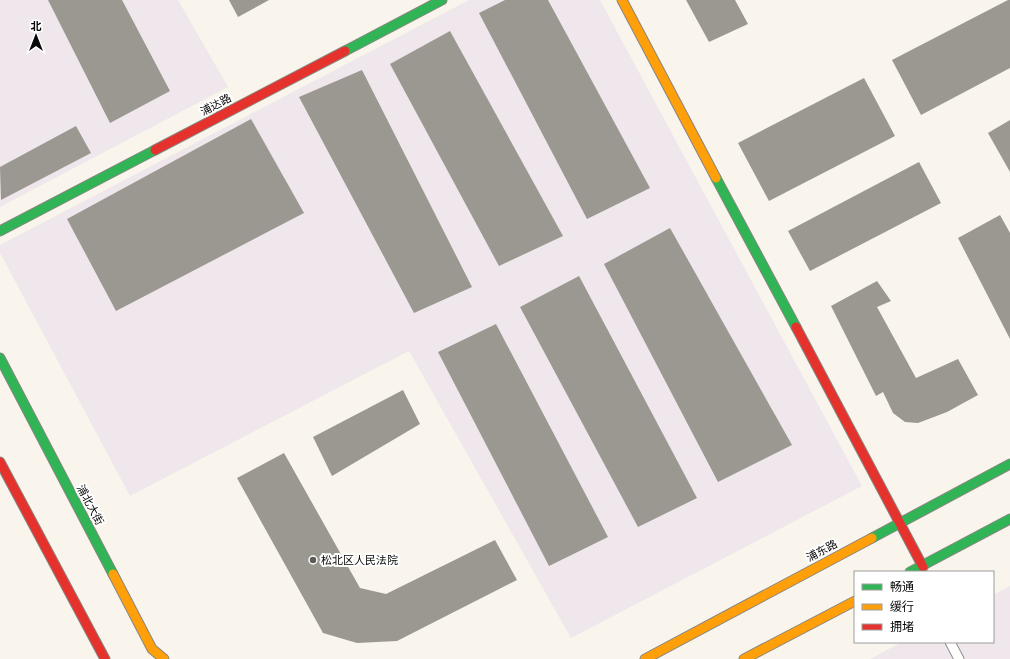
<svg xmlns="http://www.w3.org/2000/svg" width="1010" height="659" font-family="'Source Serif 4','Noto Sans SC',serif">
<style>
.industrial{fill:#efe7eb}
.building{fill:#9b9892}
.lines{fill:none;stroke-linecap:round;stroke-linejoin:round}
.lane-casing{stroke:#918f8b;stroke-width:11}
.fast-casing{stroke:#888682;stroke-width:11}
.slow-casing{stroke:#888682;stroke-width:11}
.jam-casing{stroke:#888682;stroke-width:11}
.lane{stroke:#fefefc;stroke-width:9}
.fast{stroke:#30b455;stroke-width:9}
.slow{stroke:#ff9f0a;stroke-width:9}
.jam{stroke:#e5322d;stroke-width:9}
.poi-dot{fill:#5d5c58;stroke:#fff;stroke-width:1.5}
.labels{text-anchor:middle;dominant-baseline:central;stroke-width:4;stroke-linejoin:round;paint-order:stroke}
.street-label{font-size:11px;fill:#090909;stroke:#fff}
.poi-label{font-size:11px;fill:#090909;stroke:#fff;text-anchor:start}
</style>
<rect width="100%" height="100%" fill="#f9f5ec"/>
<g class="industrial">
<path d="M0,0H178L228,87L0,207Z"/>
<path d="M469,0H600L862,486L571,638L409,351L130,496L0,253V245Z"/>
<path d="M1010,586V659H870L902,642H993V595Z"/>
</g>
<g class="building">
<path d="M48,0H122L170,91L110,123Z"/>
<path d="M229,0H269L238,17Z"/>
<path d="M505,0H548L650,188L587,219L479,13Z"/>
<path d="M686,0H735L748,24L709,42Z"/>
<path d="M1008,0H1010V68L921,115L892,60Z"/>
<path d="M450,31L563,236L499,266L390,64Z"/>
<path d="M362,70L472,287L414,313L299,97Z"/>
<path d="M864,78L895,136L769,201L738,143Z"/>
<path d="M251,119L304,213L116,311L67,219Z"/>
<path d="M1010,120V172L988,133Z"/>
<path d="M76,126L91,153L1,200L0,167Z"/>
<path d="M919,162L941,203L810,271L788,231Z"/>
<path d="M1000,215L1010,233V339L958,238Z"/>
<path d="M670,228L792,445L718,482L604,264Z"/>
<path d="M579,276L697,498L638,527L520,307Z"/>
<path d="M877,281L891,301L877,307L916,378L958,359L978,395L947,412L918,423L905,422L893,413L883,392L876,396L831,306Z"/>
<path d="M496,324L608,537L549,566L438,352Z"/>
<path d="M403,390L420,424L332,476L313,437Z"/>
<path d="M284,453L360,588L386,594L495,540L517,580L397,641L357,643L323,633L237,478Z"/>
</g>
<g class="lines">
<g class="lane-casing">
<path id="lane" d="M950,642L959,659"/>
</g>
<g class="fast-casing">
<g id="fast">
<path d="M345,51L442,0"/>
<path d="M716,178L796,327"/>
<path d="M0,231L155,150"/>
<path d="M0,358L113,574"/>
<path d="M872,538L1010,464"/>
<path d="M910,572L1010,519"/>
</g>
</g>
<g class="slow-casing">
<g id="slow">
<path d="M622,0L716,178"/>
<path d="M113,574L152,649L164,659"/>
<path d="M645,659L872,538"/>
<path d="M744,659L855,601"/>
</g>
</g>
<g class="jam-casing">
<g id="jam">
<path d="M155,150L345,51"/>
<path d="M796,327L923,567"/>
<path d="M0,462L105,659"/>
</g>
</g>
<use href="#lane" class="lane"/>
<use href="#fast" class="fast"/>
<use href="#slow" class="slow"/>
<use href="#jam" class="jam"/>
</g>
<circle class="poi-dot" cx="313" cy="560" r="4"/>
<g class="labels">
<g class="street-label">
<text transform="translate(216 105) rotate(-28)">浦达路</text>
<text transform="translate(90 505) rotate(62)">浦北大街</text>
<text transform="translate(822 551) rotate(-28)">浦东路</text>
</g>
<g class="poi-label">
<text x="321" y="560">松北区人民法院</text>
</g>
</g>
<rect x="854" y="571" width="140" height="72" fill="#ffffff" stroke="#9d9d9d"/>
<rect x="862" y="584" width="20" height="6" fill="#30b455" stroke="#9d9d9d"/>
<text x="890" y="591" font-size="12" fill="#090909">畅通</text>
<rect x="862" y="604" width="20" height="6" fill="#ff9f0a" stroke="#9d9d9d"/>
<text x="890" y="611" font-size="12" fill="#090909">缓行</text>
<rect x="862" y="624" width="20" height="6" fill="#e5322d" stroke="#9d9d9d"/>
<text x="890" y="631" font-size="12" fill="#090909">拥堵</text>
<g transform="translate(36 36)" stroke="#ffffff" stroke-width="3" paint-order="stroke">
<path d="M0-3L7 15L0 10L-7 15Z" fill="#090909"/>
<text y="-6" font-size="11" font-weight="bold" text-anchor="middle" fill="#090909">北</text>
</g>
</svg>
